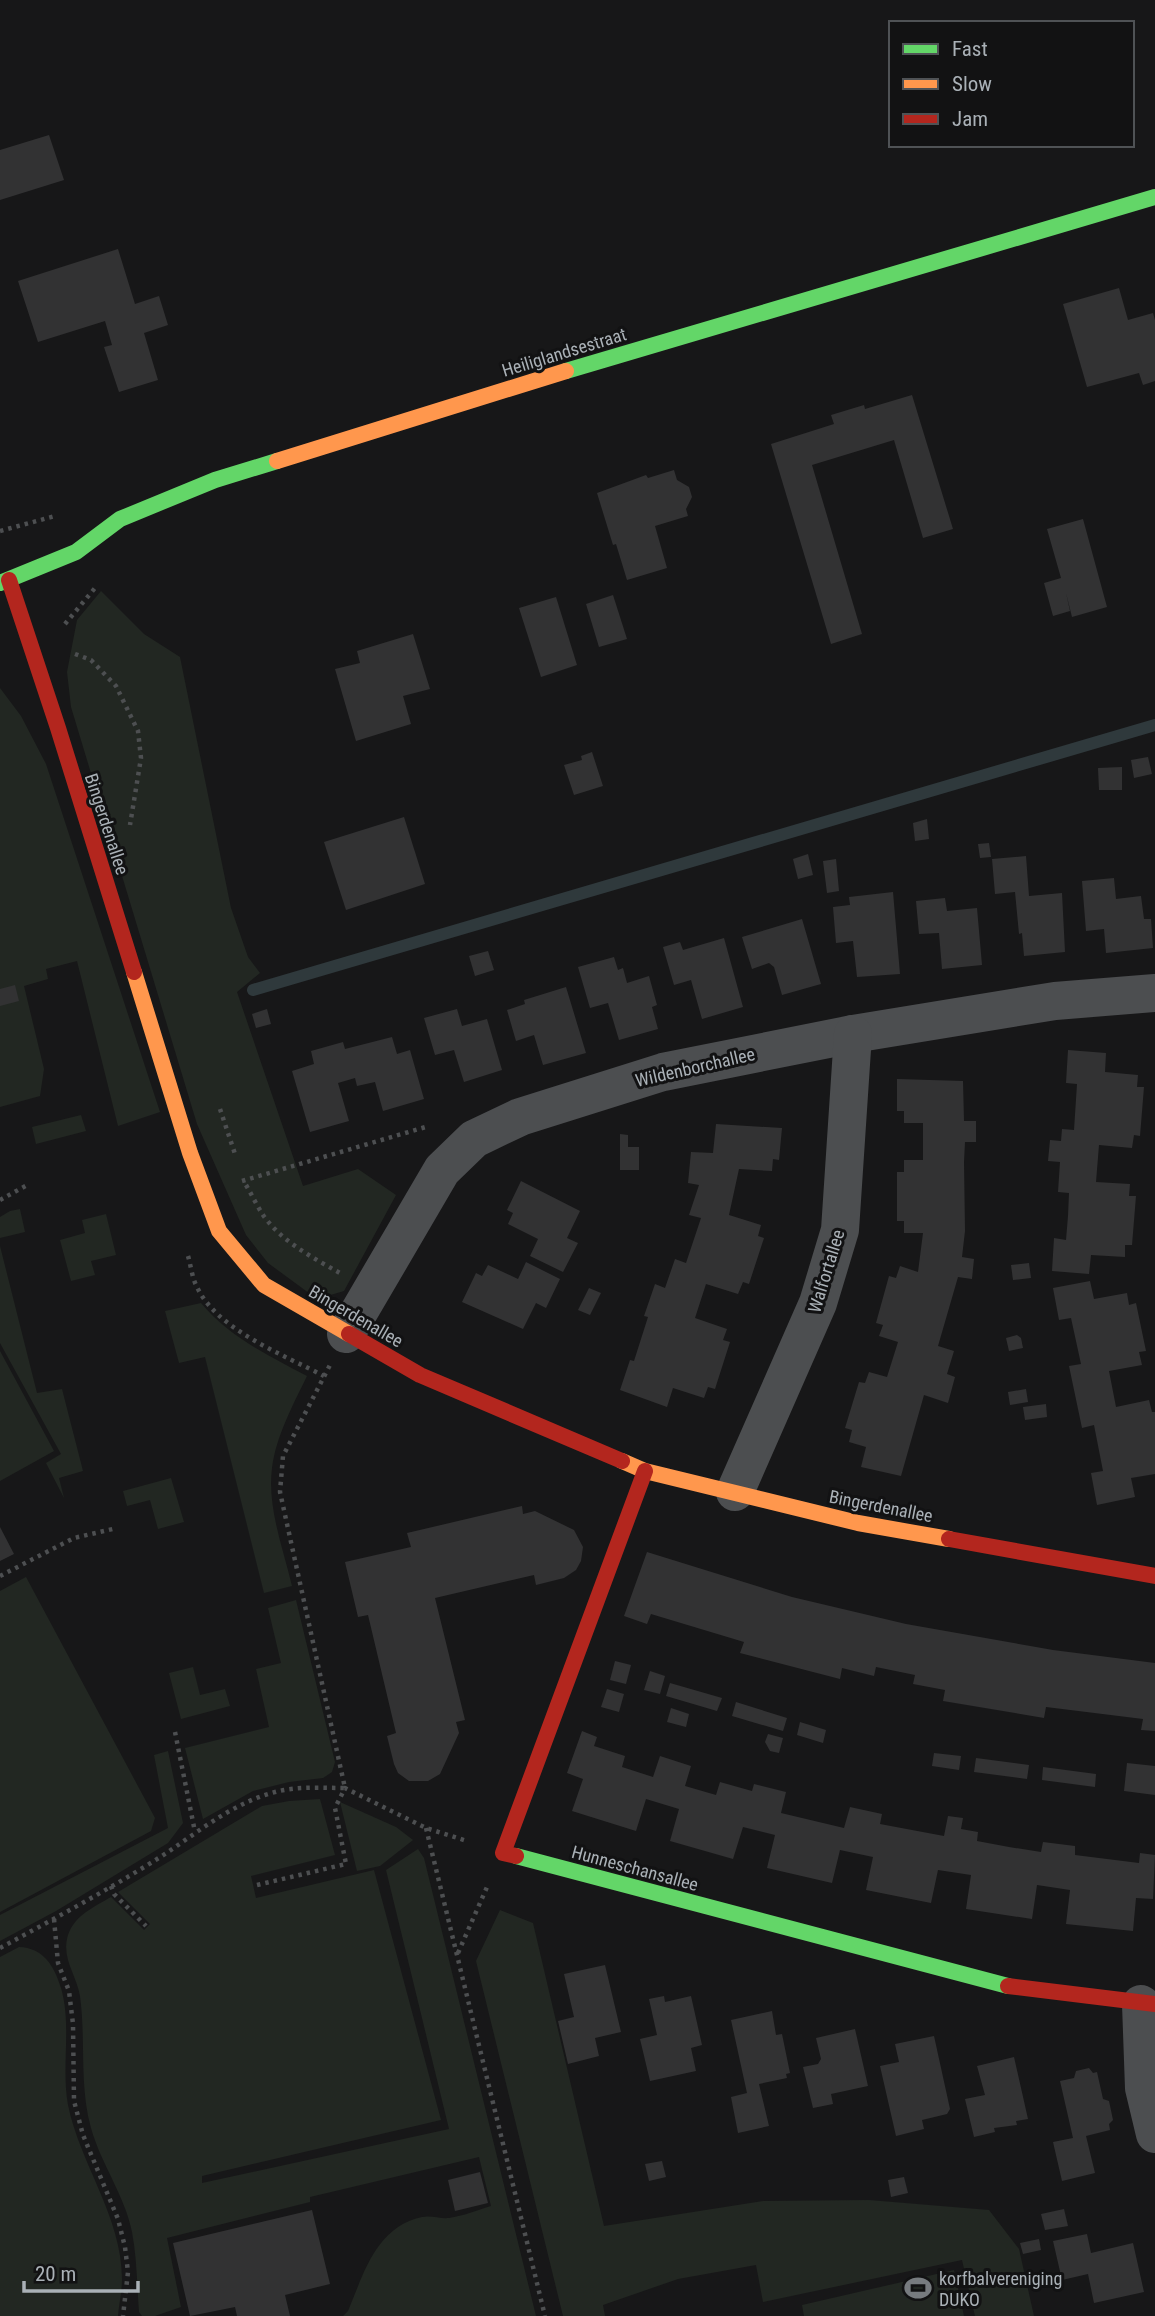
<svg xmlns="http://www.w3.org/2000/svg" width="1155" height="2316" font-family="'Roboto Condensed',sans-serif">
<style>
.green{fill:#222722}
.lines{fill:none;stroke-linecap:round;stroke-linejoin:round}
.stream{stroke:#2f393c;stroke-width:12}
.building{fill:#323233}
.path{stroke:#4d4f51;stroke-width:4.5;stroke-dasharray:3.5 5;stroke-linecap:butt}
.street{stroke:#4c4e50;stroke-width:38}
.fast{stroke:#63d668;stroke-width:16}
.slow{stroke:#ff974d;stroke-width:16}
.jam{stroke:#b3261e;stroke-width:16}
.labels{text-anchor:middle;dominant-baseline:central;stroke-width:6;stroke-linejoin:round;paint-order:stroke}
.street-label{font-size:18px;fill:#aab1b7;stroke:#121213}
.poi-label{font-size:18px;fill:#aab1b7;stroke:#121213;text-anchor:start}
</style>
<rect width="100%" height="100%" fill="#171718"/>
<g class="green">
<path d="M101,591L144,634L180,657L231,908L248,957L260,973L237,992L303,1186L358,1169L396,1195L344,1291L317,1299L268,1263L246,1235L197,1124L71,707L67,672L77,620Z"/>
<path d="M0,688L21,716L46,764L160,1112L118,1126L77,961L46,969L48,979L24,986L44,1069L40,1096L0,1107Z"/>
<path d="M81,1115L86,1131L36,1144L32,1127Z"/>
<path d="M20,1209L25,1232L0,1238V1217L10,1211Z"/>
<path d="M106,1214L116,1255L91,1261L95,1275L71,1281L60,1240L85,1233L82,1220Z"/>
<path d="M0,1246L37,1393L62,1389L83,1471L59,1478L64,1498L46,1463L61,1454L0,1343Z"/>
<path d="M201,1303C229,1337 268,1355 307,1376C293,1405 276,1436 272,1468C267,1507 283,1548 292,1586L264,1593L205,1357L179,1363L165,1311Z"/>
<path d="M0,1351L54,1451L0,1481Z"/>
<path d="M171,1478L184,1522L158,1529L150,1500L127,1506L123,1491Z"/>
<path d="M26,1577L155,1818L151,1831L0,1912V1591Z"/>
<path d="M296,1600L335,1762L332,1772L323,1778L289,1782L253,1791L203,1819L185,1748L269,1727L256,1669L281,1663L268,1608Z"/>
<path d="M193,1667L200,1695L225,1689L230,1706L181,1719L169,1673Z"/>
<path d="M168,1751L183,1823L168,1843L56,1911L0,1941V1915L168,1828L154,1755Z"/>
<path d="M320,1799L335,1855L251,1876L256,1898L374,1870L441,2120L202,2176V2183L449,2129L386,1870L418,1849L424,1858L536,2316H343L348,2311C364,2273 376,2227 422,2217C431,2215 440,2219 449,2218C463,2216 478,2210 491,2206L479,2157L310,2197V2202L167,2238L181,2307L155,2316H142L139,2312C137,2286 137,2258 132,2232C125,2196 101,2164 91,2128C79,2085 86,2040 80,1996C76,1974 61,1958 68,1935C75,1915 94,1907 111,1897L144,1930L150,1924L118,1892L262,1806L289,1801Z"/>
<path d="M340,1802L396,1827L413,1840L380,1866L357,1871Z"/>
<path d="M500,1910L533,1923L604,2226L763,2201L869,2200L989,2210L1019,2249L1034,2316H975L962,2260L763,2302L756,2265L678,2279L603,2305L605,2316H563L476,1961Z"/>
<path d="M19,1947C43,1948 54,1965 61,1988C72,2026 61,2067 68,2105C80,2164 122,2217 122,2279C122,2291 119,2304 118,2316H0V1957Z"/>
<path d="M954,2270L964,2316H804L802,2305Z"/>
</g>
<g class="lines">
<path class="stream" d="M253,990L1155,725"/>
</g>
<g class="building">
<path d="M49,135L64,180L0,200V150Z"/>
<path d="M118,249L135,304L159,296L168,325L144,333L158,380L119,392L104,347L112,345L105,321L38,342L18,281Z"/>
<path d="M1119,288L1128,320L1153,313L1155,320V381L1143,385L1139,373L1087,387L1063,304Z"/>
<path d="M912,395L953,529L923,538L894,440L812,465L862,634L831,644L771,444L834,424L831,415L864,405L865,409Z"/>
<path d="M674,470L677,480L689,487L692,497L686,509L688,516L655,526L667,568L627,580L616,544L613,545L597,493L646,475L648,478Z"/>
<path d="M1083,519L1107,607L1072,617L1066,593L1070,611L1053,616L1044,583L1061,578L1047,529Z"/>
<path d="M613,595L627,639L599,647L586,604Z"/>
<path d="M556,597L577,665L541,677L519,608Z"/>
<path d="M413,634L430,689L403,696L411,724L356,741L335,669L360,663L357,651Z"/>
<path d="M592,752L603,786L574,795L564,765L582,760L581,756Z"/>
<path d="M1148,757L1152,774L1134,778L1131,760Z"/>
<path d="M1122,767V790H1099L1098,768Z"/>
<path d="M404,817L425,884L346,910L324,842Z"/>
<path d="M927,819L929,839L915,841L913,823Z"/>
<path d="M989,843L991,857L980,858L978,844Z"/>
<path d="M808,854L813,875L798,879L793,859Z"/>
<path d="M1026,856L1029,896L1062,893L1065,952L1024,956L1022,933L1019,934L1015,892L995,894L992,859Z"/>
<path d="M836,859L839,891L827,893L823,861Z"/>
<path d="M1114,878L1116,899L1141,896L1144,919H1151L1153,948L1106,953L1104,929L1086,931L1082,881Z"/>
<path d="M893,892L900,974L857,977L853,941L836,943L833,907L850,905L849,897Z"/>
<path d="M945,898L947,911L977,908L982,965L942,969L939,933L919,934L916,901Z"/>
<path d="M802,919L821,984L782,995L774,967L769,963L752,969L742,937Z"/>
<path d="M724,938L743,1007L702,1019L691,980L674,985L663,947L680,942L683,950Z"/>
<path d="M488,951L494,970L475,976L469,956Z"/>
<path d="M614,957L618,970L623,968L627,983L649,976L657,1005L652,1007L658,1029L619,1040L608,1003L590,1008L578,967Z"/>
<path d="M15,985L19,1001L0,1006V989Z"/>
<path d="M566,987L586,1053L543,1065L534,1035L516,1041L507,1010L525,1004L524,1000Z"/>
<path d="M267,1009L271,1024L256,1028L252,1014Z"/>
<path d="M457,1009L462,1026L487,1019L502,1070L464,1082L454,1050L435,1055L424,1018Z"/>
<path d="M392,1037L397,1054L410,1050L424,1099L383,1111L375,1082L357,1086L355,1078L338,1083L349,1121L310,1132L292,1071L314,1064L311,1051L343,1042L345,1049Z"/>
<path d="M1068,1050L1106,1053L1105,1072L1138,1075L1137,1087H1144L1140,1136L1134,1135L1132,1148L1099,1145L1096,1182L1130,1184L1129,1196H1136L1132,1245H1125V1257L1091,1255L1089,1274L1052,1271L1054,1238L1066,1240L1068,1216L1069,1193L1058,1192L1060,1162L1048,1161L1050,1140L1061,1141L1062,1129L1074,1130L1077,1084L1066,1083Z"/>
<path d="M897,1079L963,1081L964,1121H976V1142H965L964,1162L965,1231L962,1257L974,1259L972,1279L958,1277L938,1346L954,1351L947,1374L955,1377L948,1403L924,1395L901,1476L861,1467L866,1447L849,1442L852,1430L845,1428L859,1382L865,1383L869,1372L887,1377L898,1342L879,1336L883,1325L876,1323L889,1276L896,1278L900,1266L918,1272L923,1233H904V1221H897V1172H904V1160H923V1123H904V1111H897Z"/>
<path d="M716,1124L782,1128L779,1160L773,1159L772,1171L739,1169L729,1215L761,1225L758,1236L764,1238L749,1284L743,1282L738,1294L706,1284L695,1318L727,1329L723,1340L730,1342L715,1389L708,1387L704,1398L673,1388L667,1407L620,1390L630,1360L634,1361L648,1317L644,1316L655,1284L665,1288L675,1259L686,1263L701,1218L689,1215L699,1185L688,1183L691,1152L713,1153Z"/>
<path d="M620,1134L628,1135V1147H639V1170H620Z"/>
<path d="M521,1181L580,1211L567,1238L578,1243L563,1272L530,1256L538,1239L508,1224L513,1213L507,1210Z"/>
<path d="M526,1262L560,1279L546,1308L536,1303L523,1329L462,1302L476,1273L482,1276L488,1265L518,1279Z"/>
<path d="M1029,1263L1031,1278L1013,1280L1011,1265Z"/>
<path d="M1090,1281L1094,1299L1127,1293L1129,1305L1136,1303L1146,1351L1139,1352L1142,1365L1109,1371L1116,1407L1149,1400L1152,1412H1155V1474L1131,1478L1135,1497L1097,1505L1091,1473L1103,1471L1094,1425L1082,1428L1069,1366L1081,1364L1071,1318L1059,1320L1053,1288Z"/>
<path d="M589,1288L601,1293L590,1315L578,1310Z"/>
<path d="M1017,1335L1021,1338L1023,1348L1009,1351L1006,1338Z"/>
<path d="M1026,1389L1028,1402L1010,1405L1008,1392Z"/>
<path d="M1046,1404L1047,1417L1025,1420L1023,1407Z"/>
<path d="M522,1506L523,1514L535,1511L574,1530L583,1547L581,1561L576,1570L564,1578L536,1585L534,1575L435,1598L465,1720L456,1722L459,1733L440,1774L428,1781H409L398,1773L394,1764L387,1736L396,1733L368,1615L358,1617L345,1562L411,1547L407,1533Z"/>
<path d="M0,1527L14,1554L0,1561Z"/>
<path d="M647,1552L792,1597L906,1624L1053,1650L1155,1663V1731L1141,1730L1143,1719L1046,1707L1044,1718L943,1701L945,1690L913,1684L915,1675L876,1667L874,1676L842,1668L840,1679L740,1653L744,1642L651,1614L647,1624L624,1616Z"/>
<path d="M615,1661L631,1665L626,1684L610,1680Z"/>
<path d="M650,1671L665,1676L660,1694L644,1690Z"/>
<path d="M670,1683L722,1698L717,1711L666,1696Z"/>
<path d="M607,1689L624,1694L619,1712L601,1707Z"/>
<path d="M736,1702L787,1718L783,1731L732,1716Z"/>
<path d="M671,1708L689,1714L686,1727L667,1722Z"/>
<path d="M800,1722L826,1730L823,1743L797,1735Z"/>
<path d="M582,1731L597,1737L594,1746L625,1756L622,1767L653,1777L660,1756L691,1766L685,1786L716,1795L720,1782L752,1791L754,1784L786,1792L781,1813L844,1828L850,1807L882,1814L880,1824L944,1836L948,1816L963,1818L961,1829L978,1832L977,1841L1009,1847L1041,1852L1043,1842L1075,1846V1855L1139,1863L1140,1853L1155,1855L1153,1899L1136,1898L1133,1931L1066,1924L1070,1890L1037,1885L1032,1919L966,1909L971,1875L938,1870L931,1903L866,1890L873,1857L840,1850L832,1883L767,1868L775,1835L743,1827L733,1859L670,1841L679,1809L646,1799L636,1831L572,1811L583,1779L567,1773Z"/>
<path d="M768,1734L783,1738L779,1753L770,1751L765,1742Z"/>
<path d="M934,1753L961,1756L959,1770L932,1766Z"/>
<path d="M976,1758L1029,1765L1027,1779L974,1772Z"/>
<path d="M1127,1763L1155,1766V1795L1124,1791Z"/>
<path d="M1043,1767L1096,1774L1095,1787L1042,1780Z"/>
<path d="M605,1965L621,2032L595,2038L599,2056L568,2064L558,2021L574,2017L564,1974Z"/>
<path d="M664,1996L665,2002L691,1996L702,2045L691,2048L696,2071L650,2081L640,2039L657,2035L649,1999Z"/>
<path d="M772,2011L776,2035L782,2034L790,2073L786,2074L787,2078L759,2084L769,2126L738,2133L731,2097L747,2093L731,2020Z"/>
<path d="M855,2029L868,2086L831,2094L833,2104L813,2108L803,2067L818,2064L821,2059L816,2038Z"/>
<path d="M934,2036L950,2109L947,2114L922,2120L924,2129L896,2136L880,2066L899,2062L895,2044Z"/>
<path d="M1014,2057L1028,2119L1016,2121L1017,2125L994,2128L995,2132L974,2137L965,2099L985,2095L977,2066Z"/>
<path d="M1089,2068L1093,2073L1097,2072L1103,2099L1109,2101L1113,2120L1109,2124L1110,2130L1086,2136L1095,2173L1062,2181L1053,2142L1073,2138L1060,2081L1074,2078L1076,2071Z"/>
<path d="M662,2161L666,2177L649,2181L645,2164Z"/>
<path d="M480,2172L488,2203L455,2211L448,2180Z"/>
<path d="M904,2177L908,2193L891,2197L888,2180Z"/>
<path d="M1064,2209L1068,2226L1045,2230L1041,2214Z"/>
<path d="M312,2210L330,2284L285,2295L290,2316H237L235,2307L190,2316L173,2243Z"/>
<path d="M1087,2234L1091,2253L1133,2243L1144,2292L1094,2303L1088,2274L1062,2280L1053,2241Z"/>
<path d="M1039,2239L1041,2250L1023,2254L1020,2243Z"/>
</g>
<g class="lines">
<g class="path">
<path d="M0,531L55,516"/>
<path d="M65,624L95,588"/>
<path d="M75,654L91,660L116,686L138,731L141,758L130,825"/>
<path d="M220,1109L236,1157"/>
<path d="M242,1181L429,1126"/>
<path d="M246,1185C252,1195 257,1206 263,1215C281,1241 313,1258 340,1273"/>
<path d="M0,1200L29,1184"/>
<path d="M188,1256C191,1266 192,1278 197,1287C217,1330 284,1355 324,1376"/>
<path d="M0,1576L74,1538L117,1528"/>
<path d="M175,1732L195,1832"/>
<path d="M426,1828L545,2316"/>
<path d="M257,1885L346,1864L335,1808L345,1788L426,1828L467,1841"/>
<path d="M111,1886L114,1894L146,1926"/>
<path d="M54,1919L58,1963L69,1991L73,2024L74,2101L83,2135L118,2219L125,2247L128,2272L123,2316"/>
<path d="M0,1948C52,1920 104,1892 154,1861C194,1836 229,1804 275,1792C297,1786 322,1788 345,1788L280,1492L283,1456L330,1365"/>
<path d="M458,1953L487,1887"/>
</g>
<g class="street">
<path d="M346,1334L442,1170L474,1139L520,1117L663,1072L853,1034L1055,1001L1155,993"/>
<path d="M735,1492L818,1303L840,1230L853,1034"/>
<path d="M1141,2004L1144,2088L1155,2134"/>
</g>
<g class="fast">
<path d="M566,371L1155,197"/>
<path d="M0,583L76,552L120,519L215,480L277,461"/>
<path d="M516,1856L1008,1986"/>
</g>
<g class="slow">
<path d="M277,461L566,371"/>
<path d="M134,972L190,1153L219,1231L264,1285L349,1334"/>
<path d="M622,1461L645,1471L858,1523L949,1539"/>
</g>
<g class="jam">
<path d="M9,580L58,728L134,972"/>
<path d="M349,1334L420,1375L622,1461"/>
<path d="M949,1539L1155,1576"/>
<path d="M516,1856L503,1853L645,1471"/>
<path d="M1008,1986L1155,2004"/>
</g>
</g>
<defs>
<g id="stadium-bare" transform="scale(2.1)"><path d="M0-5a6.5 5 0 1 0 0 10a6.5 5 0 1 0 0-10ZM-3.5-1.8h7v3.6h-7Z" fill="#777b7f" stroke="#121213" stroke-width="2.5" paint-order="stroke"/></g>
</defs>
<g fill-rule="evenodd">
<use href="#stadium-bare" x="918" y="2288"/>
</g>
<g class="labels">
<g class="street-label">
<text transform="translate(564 352) rotate(-17)">Heiliglandsestraat</text>
<text transform="translate(107 824) rotate(72)">Bingerdenallee</text>
<text transform="translate(695 1067) rotate(-13)">Wildenborchallee</text>
<text transform="translate(826 1271) rotate(-73)">Walfortallee</text>
<text transform="translate(356 1316) rotate(30)">Bingerdenallee</text>
<text transform="translate(881 1506) rotate(11)">Bingerdenallee</text>
<text transform="translate(635 1868) rotate(15)">Hunneschansallee</text>
</g>
<g class="poi-label">
<text x="939" y="2278">korfbalvereniging<tspan x="939" dy="21">DUKO</tspan></text>
</g>
</g>
<rect x="889" y="21" width="245" height="126" fill="#121213" stroke="#4f5255" stroke-width="2"/>
<rect x="903" y="44" width="35" height="10" fill="#63d668" stroke="#4f5255" stroke-width="2"/>
<text x="952" y="56" font-size="21" fill="#aab1b7">Fast</text>
<rect x="903" y="79" width="35" height="10" fill="#ff974d" stroke="#4f5255" stroke-width="2"/>
<text x="952" y="91" font-size="21" fill="#aab1b7">Slow</text>
<rect x="903" y="114" width="35" height="10" fill="#b3261e" stroke="#4f5255" stroke-width="2"/>
<text x="952" y="126" font-size="21" fill="#aab1b7">Jam</text>
<path d="M24 2281v10h114v-10" fill="none" stroke="#aab1b7" stroke-width="3.5"/>
<text x="35" y="2281" font-size="21" fill="#aab1b7" stroke="#121213" stroke-width="5" paint-order="stroke">20 m</text>
</svg>
